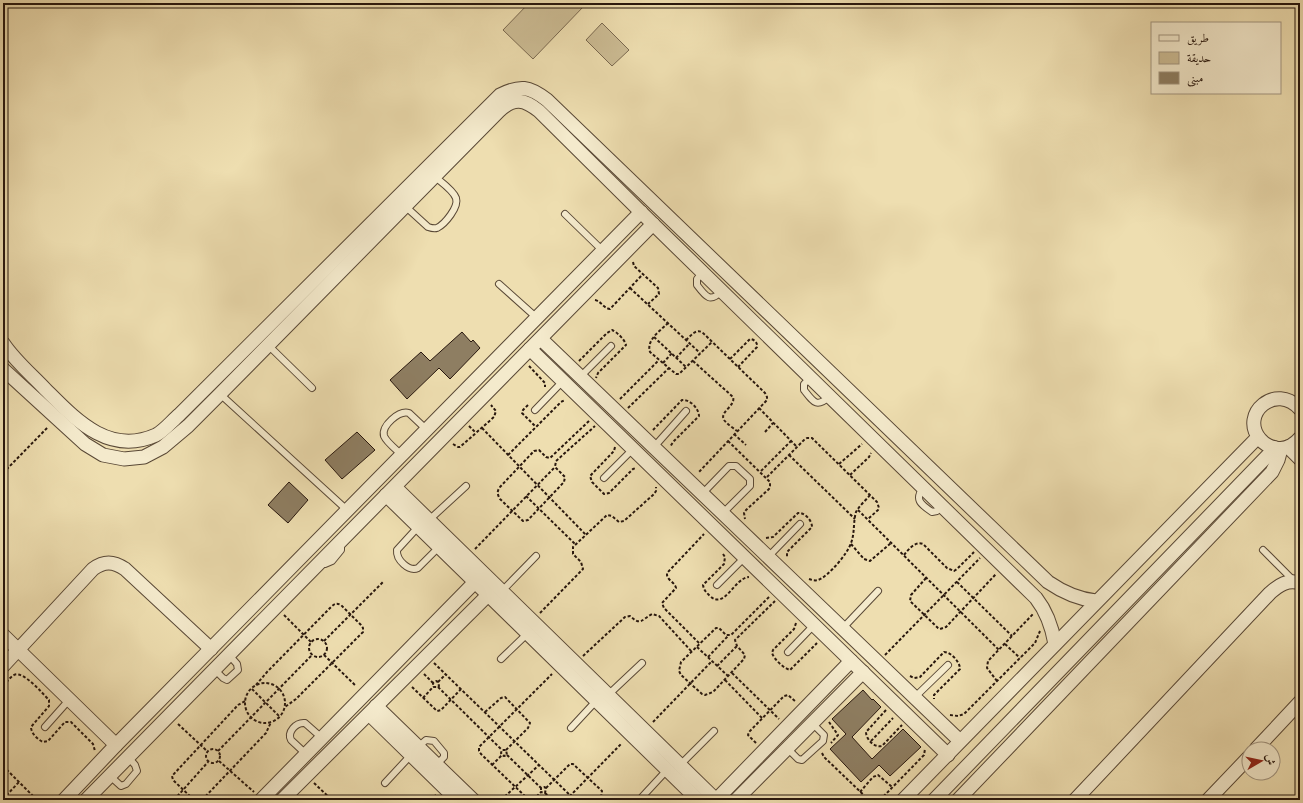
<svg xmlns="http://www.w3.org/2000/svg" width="1303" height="803" font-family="'EB Garamond',Amiri,serif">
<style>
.green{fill:#ccbc94;stroke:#7a6950}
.building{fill:#8e7e62;stroke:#27160d}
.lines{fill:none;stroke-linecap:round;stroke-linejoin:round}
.service-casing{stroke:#594836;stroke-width:8}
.minor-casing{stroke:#594836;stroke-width:15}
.path{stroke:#27160d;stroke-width:2;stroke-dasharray:3 2;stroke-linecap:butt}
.service{stroke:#f4eacc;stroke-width:6}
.minor{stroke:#f4eacc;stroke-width:13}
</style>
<rect width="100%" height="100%" fill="#eedeb0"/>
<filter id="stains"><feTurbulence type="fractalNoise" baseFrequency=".005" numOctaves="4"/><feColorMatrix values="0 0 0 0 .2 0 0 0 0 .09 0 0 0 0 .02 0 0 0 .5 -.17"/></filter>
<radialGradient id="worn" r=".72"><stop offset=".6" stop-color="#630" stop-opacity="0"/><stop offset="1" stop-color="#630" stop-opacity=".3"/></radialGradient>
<g class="green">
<path d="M529,3H581L584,6L533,59L503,30Z"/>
<path d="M602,23L629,50L612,66L586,40Z"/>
</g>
<g class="building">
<path d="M462,332L471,342L473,340L480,348L450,379L439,368L407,399L390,380L421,352L430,361Z"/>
<path d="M357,432L375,450L342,479L325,460Z"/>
<path d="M289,482L308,500L288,523L268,505Z"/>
<path d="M863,690L872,700L873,699L881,707L852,737L872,759L903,729L921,747L890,776L879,765L861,782L830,749L846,734L832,719Z"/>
</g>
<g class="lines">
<g class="service-casing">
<g id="service">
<path d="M405,206L428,227C431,228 434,229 437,228C445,224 459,207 456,198C453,190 441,182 434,176"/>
<path d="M565,214L603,251"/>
<path d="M703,272L697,279V285C706,297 710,303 722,291"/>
<path d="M499,284L537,318"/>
<path d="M268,345L312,388"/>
<path d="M580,377L611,346"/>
<path d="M811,377L804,384V390C814,403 817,408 830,396"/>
<path d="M220,394L347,510"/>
<path d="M535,410L563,381"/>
<path d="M654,447L686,411"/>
<path d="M402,455C397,450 387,443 384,436C381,426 399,410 409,413L427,430"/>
<path d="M604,478L633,449"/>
<path d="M924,487C914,499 920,504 932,512L937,511L943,506"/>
<path d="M702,494L729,466H736L750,479V486L722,514"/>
<path d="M429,520L466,486"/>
<path d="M418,527L397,550C396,560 409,572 418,568L439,547"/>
<path d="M1263,550L1294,581"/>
<path d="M768,557L800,524"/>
<path d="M321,561L325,564L332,561L341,550V546L339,544"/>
<path d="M717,585L745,557"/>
<path d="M502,591L536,556"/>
<path d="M842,629L878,591"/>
<path d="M788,652L814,625"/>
<path d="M501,659L527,634"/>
<path d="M215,670L223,678L227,680L238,670L237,664L229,655"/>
<path d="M608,695L642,663"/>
<path d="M914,698L948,665"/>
<path d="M45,727L69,700"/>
<path d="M571,728L596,701"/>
<path d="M418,747L426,740L434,741L444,753V757L436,765"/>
<path d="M787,748L798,759L802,760L823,741L824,735L812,723"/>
<path d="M306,754L291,740C287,732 296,722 305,723L322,738"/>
<path d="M680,765L714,731"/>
<path d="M110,776L121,786L126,784L137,771L135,765L128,757"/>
<path d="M385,783L411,755"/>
<path d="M642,797L667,770"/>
</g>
</g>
<g class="minor-casing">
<g id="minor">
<path d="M541,339L960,741"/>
<path d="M3,343C14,360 32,375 46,390C76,420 109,456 156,435C164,431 172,421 179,415L500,95C520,85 529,86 547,100L1048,582C1064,593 1078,599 1096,601"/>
<path d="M530,349L948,755"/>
<path d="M3,369L85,444L103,455L124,459L144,457L163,447L188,426L220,394L499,111C514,97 524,99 539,111L653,224L1036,598C1047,612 1052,627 1055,644"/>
<path d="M1300,409C1276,382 1239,414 1260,439C1264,444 1270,447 1276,448C1286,450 1294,445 1300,438"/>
<path d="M1288,447L1300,459"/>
<path d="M395,487L716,800"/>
<path d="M386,495L698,800"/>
<path d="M3,635L116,745"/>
<path d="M3,666L93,569C104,561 113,561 125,569L211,649"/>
<path d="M376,706L473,800"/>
<path d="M369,714L457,800"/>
<path d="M1256,749L1300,702"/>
<path d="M64,800L116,745L641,212"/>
<path d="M86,800L653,224"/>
<path d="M261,800L475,582"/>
<path d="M282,800L488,595"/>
<path d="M716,800L851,661"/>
<path d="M736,800L863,672"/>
<path d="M903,800L1258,437"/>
<path d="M934,800L1275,448"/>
<path d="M958,800L1272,472L1278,460L1281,449"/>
<path d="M1075,800L1270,593C1279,585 1288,579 1300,583"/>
<path d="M1208,800L1249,757"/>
</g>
</g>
<g class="path">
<path d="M633,262L634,266L658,288L659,294L648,304"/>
<path d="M630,288L700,353"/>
<path d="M595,300C601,301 603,308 610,309L643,274"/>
<path d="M668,323C660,331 646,340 650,352L676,374H679L712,342"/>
<path d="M654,337L686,367"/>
<path d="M686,340C691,336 695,329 702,332L765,393L767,397V400L698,473"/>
<path d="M676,358L690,343"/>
<path d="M730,359L750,339C754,339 758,343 757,347L738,367"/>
<path d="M579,361L607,333L612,330C617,332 625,340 626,345L598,373L596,378"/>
<path d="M693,361L733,397C736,406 719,412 724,420C727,424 733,428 737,431"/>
<path d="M663,363L672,353"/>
<path d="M529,366L545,383V387"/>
<path d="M620,399L659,360"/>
<path d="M528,405L523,410L522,413L536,427"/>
<path d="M628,408L669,368"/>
<path d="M759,408L797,447"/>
<path d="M589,421L550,458L546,457L539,450L534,451L500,487C497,491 497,494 500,499L523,521L528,520L564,482L565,477L555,467L556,461L595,426"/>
<path d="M469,426L476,433"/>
<path d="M482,428L586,535"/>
<path d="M653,430L682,400C690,399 699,409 699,416L673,442L670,447"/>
<path d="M765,432L773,423"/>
<path d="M734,434L746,445"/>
<path d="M728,441L770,482V486L769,489L746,510L744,513L745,519"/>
<path d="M453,444L458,447H460L494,417L496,411L491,405"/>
<path d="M615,447L614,451L590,476L592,482L604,494L609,493L633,469L636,468"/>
<path d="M508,455L561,402L565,400"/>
<path d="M789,455L855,519"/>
<path d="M839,464L862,444"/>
<path d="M761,471L791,441"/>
<path d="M3,473L48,427"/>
<path d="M850,475L869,457L871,453"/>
<path d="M767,477L804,440L807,438H812L877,502L879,508L878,510L868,519"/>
<path d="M526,496L575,544"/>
<path d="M858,510L999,650"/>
<path d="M766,538L773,537L798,513C804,512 812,520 812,527L787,552V558"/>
<path d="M851,544L864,559L870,561L891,543"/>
<path d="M475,549L555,467"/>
<path d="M723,554L725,557L724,564L703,585C704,591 707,593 710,596C725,610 734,578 749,577"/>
<path d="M904,555C909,549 915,541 923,544L947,568L954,571L957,569L974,552"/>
<path d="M926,578L911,595L910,601L938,628L940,629L946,627L996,574"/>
<path d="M809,579C812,580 815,581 818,580C828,577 848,553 851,543C855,533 853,522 856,512C859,506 866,500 870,495"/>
<path d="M957,582L1012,636"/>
<path d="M769,597L731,635H726L719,628H716L681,662L679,671L681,675L702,694L705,695L713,692L744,659L745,655L737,646L735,640L775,601"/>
<path d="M540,613L583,569L581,562L573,554V547L607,515L612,516L619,522L624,521L654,494L656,491V487"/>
<path d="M284,615L311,642"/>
<path d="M796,623L794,629L773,650L772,653C774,659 783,668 790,670L817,643"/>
<circle cx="318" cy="648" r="9"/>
<path d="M324,641L384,581"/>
<path d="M699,643L664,608L662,603L676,588C675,582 666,580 667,573L704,534"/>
<path d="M1005,644L1020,658"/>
<path d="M697,647L728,676"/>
<path d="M324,655L356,686"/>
<path d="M885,655L980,558"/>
<path d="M583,656L625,617L630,616C641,626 641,620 652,614L659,616L692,652"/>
<path d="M708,657L728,636"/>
<path d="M434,663L575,800"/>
<path d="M717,666L737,646"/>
<path d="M732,673L779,719"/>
<path d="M424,674L433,683"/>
<path d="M910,676L914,678L920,677L944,652C951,652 960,662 960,669L934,695V699"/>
<path d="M725,680L762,718"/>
<path d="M997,681L987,668L988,661L1034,613"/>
<path d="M438,682L446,674"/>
<circle cx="265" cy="703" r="20"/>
<path d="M256,685L267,672L331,607C335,603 337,603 341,605L361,625L363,628V632L296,699L285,707"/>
<path d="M3,686C6,683 10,677 14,675C23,670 43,694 49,700V706L31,727C31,733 37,739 43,742L48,741L65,722H71L93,744L95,751"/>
<path d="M412,687L437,711L441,710L461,689"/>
<path d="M438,687L502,750"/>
<path d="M252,689L280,717"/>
<path d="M423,698L433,687H438L439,686L438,682L436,681L433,683V687"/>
<path d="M886,710L866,732C866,739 874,748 882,746L902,725"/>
<path d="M485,712L501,698L505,697L530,723L528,728L506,750"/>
<path d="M950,715L958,716L964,714L1035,643L1040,631"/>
<path d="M653,722L712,661"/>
<path d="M829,722L838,735L831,743"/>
<path d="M178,724L207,751"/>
<path d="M871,741L893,718"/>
<path d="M756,743L748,735L749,732L784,696L788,695L796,702"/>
<circle cx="213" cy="756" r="7"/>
<path d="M218,751L312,655"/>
<path d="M822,753L824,757L869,800"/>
<path d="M507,755L541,788"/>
<path d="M219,761L254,792"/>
<path d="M492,765L502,755L504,756L507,755L506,750H502L501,753L502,755"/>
<path d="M3,766L37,800"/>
<path d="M314,783L332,800"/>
<path d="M546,788L570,764H573L602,791L601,797L598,800"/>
<path d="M860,792L873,777L878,775L892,787"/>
<path d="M545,793L553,800"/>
<path d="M3,799L19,782"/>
<path d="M174,800L208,762"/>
<path d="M194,800L173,780L172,776L238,705L245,701"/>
<path d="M202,800L266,733L271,722"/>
<path d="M430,800L436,795"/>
<path d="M501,800L539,765"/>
<path d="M529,800L481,754L479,751V747L552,674"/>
<path d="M533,800L541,792L545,793L546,788L544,787L541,788V792"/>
<path d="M566,800L622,743"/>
<path d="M802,800H806"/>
<path d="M880,800L924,755L925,749"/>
</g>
<use href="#service" class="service"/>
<use href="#minor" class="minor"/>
</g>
<rect width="1303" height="803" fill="none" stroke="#eedeb0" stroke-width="16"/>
<rect x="4" y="4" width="1295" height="795" fill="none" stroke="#27160d" stroke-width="2"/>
<rect x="8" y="8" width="1287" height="787" fill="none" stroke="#27160d"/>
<rect x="1151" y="22" width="130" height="72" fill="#f4eacc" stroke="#a29580"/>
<rect x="1159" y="35" width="20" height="6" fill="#f4eacc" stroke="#a29580"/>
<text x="1187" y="42" font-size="12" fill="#27160d">طريق</text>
<rect x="1159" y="52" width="20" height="12" fill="#ccbc94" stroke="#a29580"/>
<text x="1187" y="62" font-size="12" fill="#27160d">حديقة</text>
<rect x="1159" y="72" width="20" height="12" fill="#8e7e62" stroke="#a29580"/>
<text x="1187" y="82" font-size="12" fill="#27160d">مبنى</text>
<g transform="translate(1261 761) rotate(81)"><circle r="19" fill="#f4eacc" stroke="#a29580"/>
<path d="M0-3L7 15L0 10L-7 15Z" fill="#8f2418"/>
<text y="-6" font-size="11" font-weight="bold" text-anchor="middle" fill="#27160d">ش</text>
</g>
<rect width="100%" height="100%" filter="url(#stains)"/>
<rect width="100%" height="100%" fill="url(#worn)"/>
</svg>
